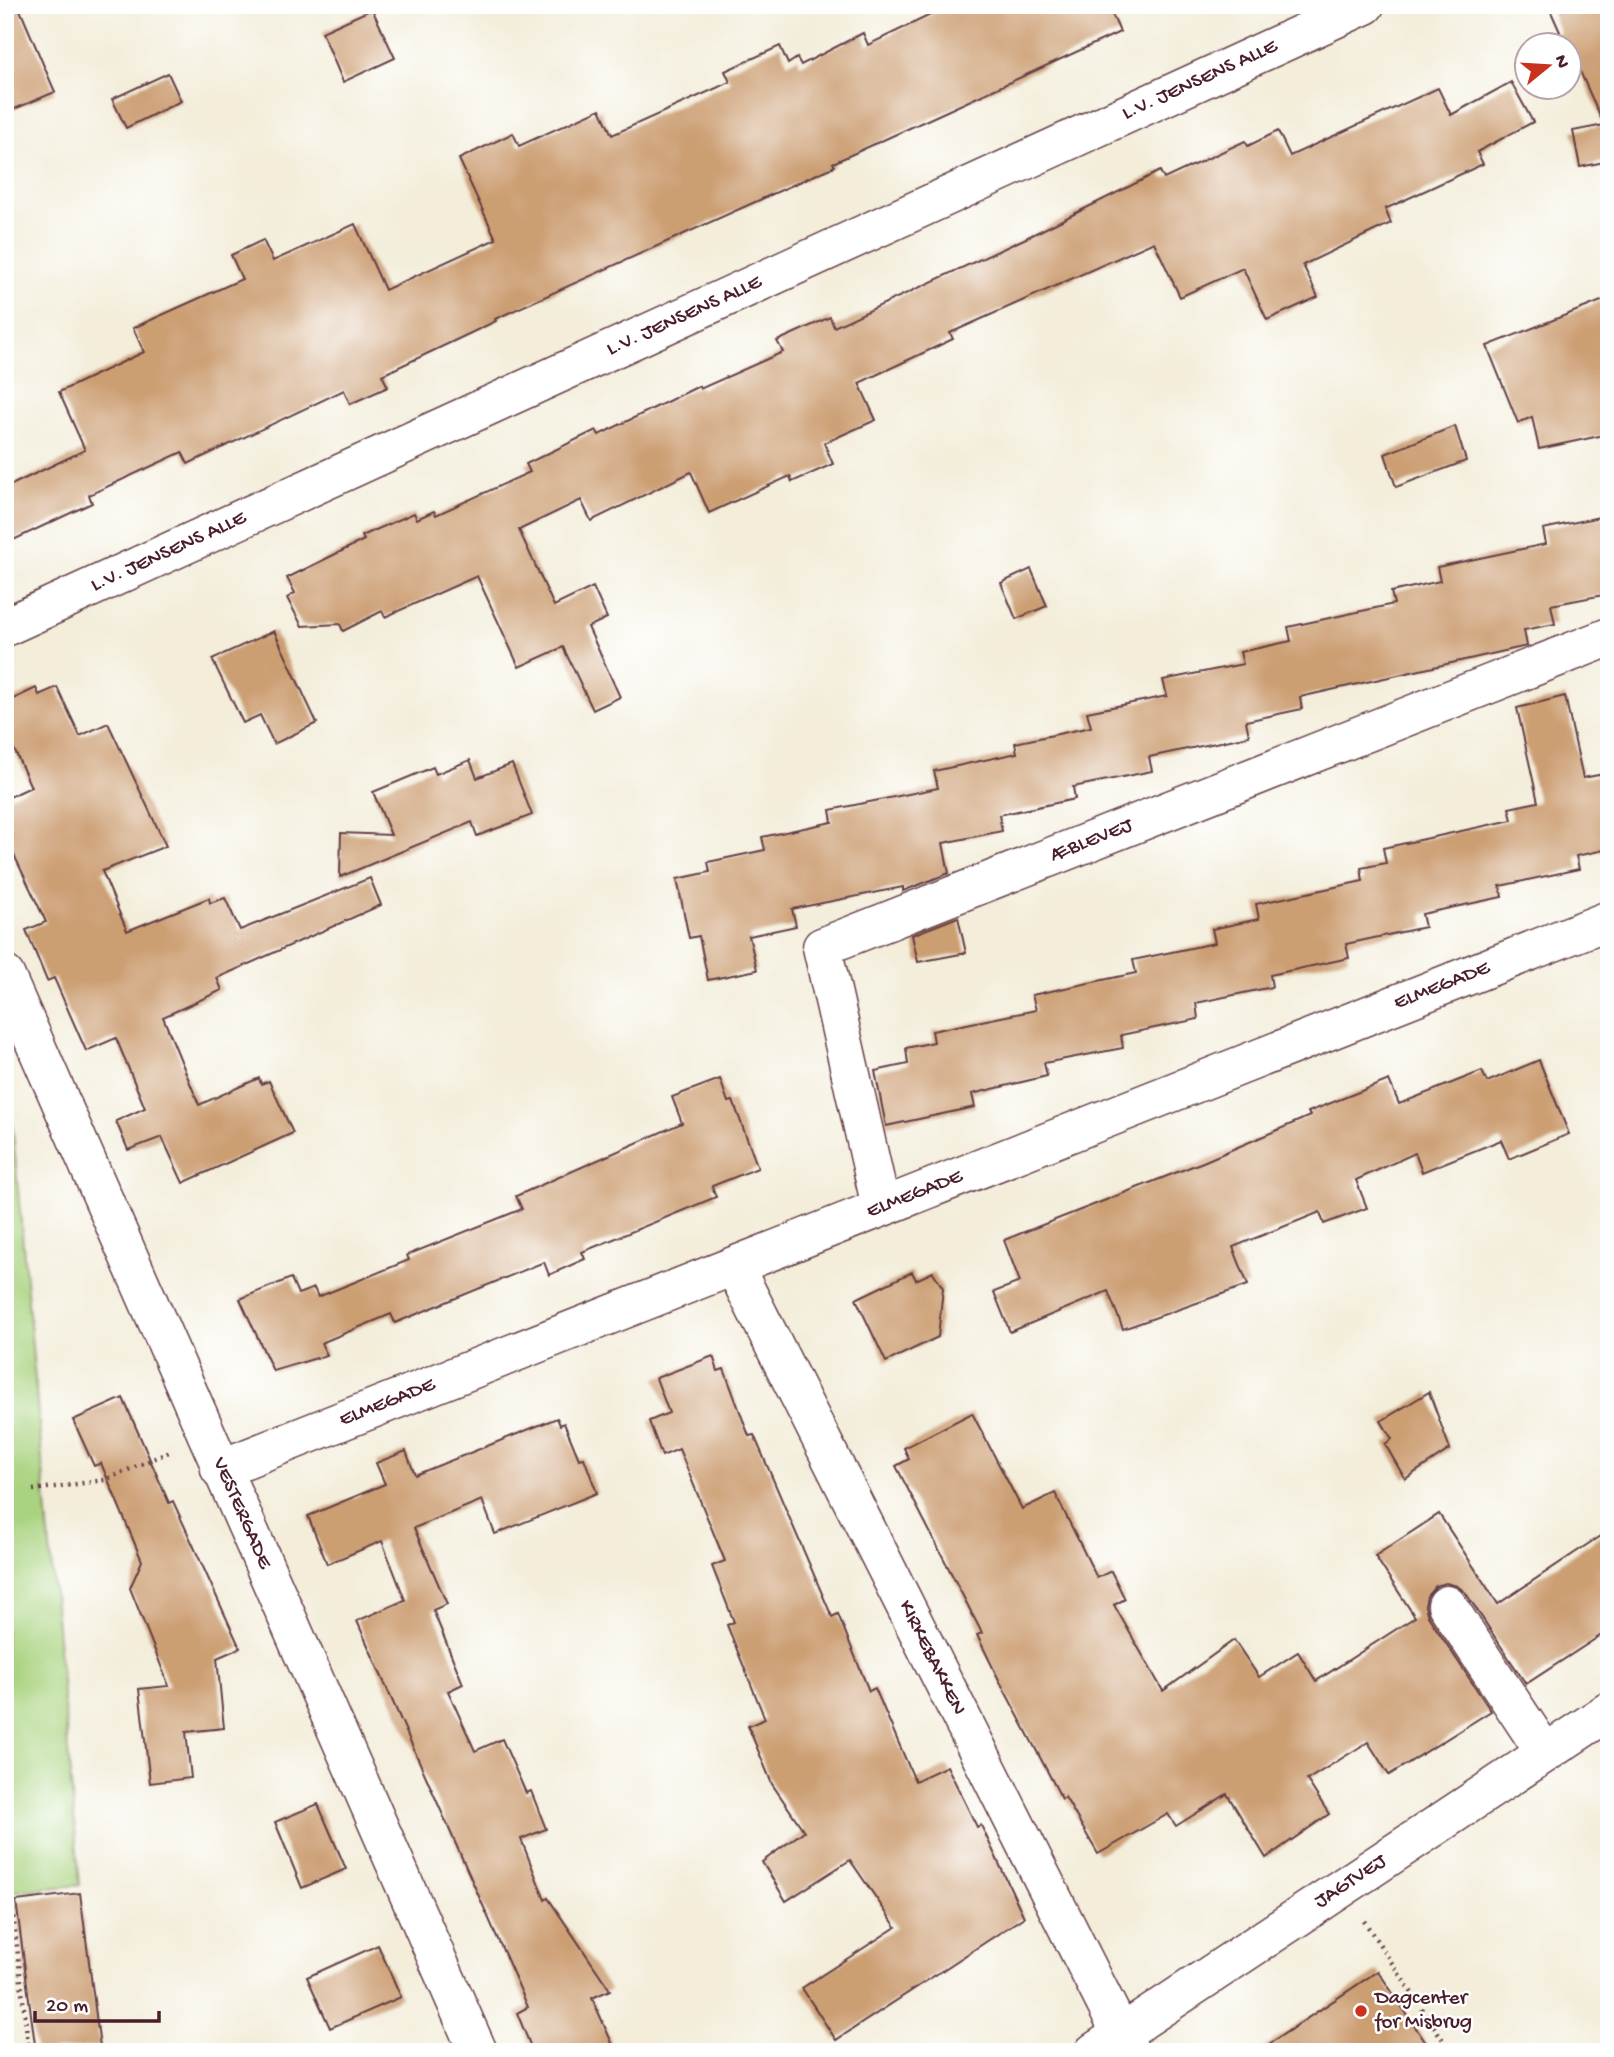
<svg xmlns="http://www.w3.org/2000/svg" width="1614" height="2057" font-family="'Gochi Hand',sans-serif">
<style>
.green{fill:#a9d37f;stroke:#7a7955;stroke-width:2}
.building{fill:#cc9f73}
.lines{fill:none;stroke-linecap:round;stroke-linejoin:round}
.minor-casing{stroke:#633e45;stroke-width:41}
.path{stroke:#633e45;stroke-width:4.5;stroke-dasharray:2 5;stroke-linecap:butt}
.minor{stroke:#fff;stroke-width:38}
.poi-dot{fill:#c8321e;stroke:#fff;stroke-width:2.5}
.labels{text-anchor:middle;dominant-baseline:central;stroke-width:5;stroke-linejoin:round;paint-order:stroke}
.street-label{font-size:21px;fill:#4a1f2b;stroke:#fff}
.poi-label{font-size:21px;fill:#4a1f2b;stroke:#fff;text-anchor:start}
</style>
<rect width="100%" height="100%" fill="#fff"/>
<filter id="ink" filterUnits="userSpaceOnUse"><feTurbulence type="fractalNoise" baseFrequency=".0143" numOctaves="2"/><feDisplacementMap in="SourceGraphic" scale="14" xChannelSelector="R" yChannelSelector="G"/><feConvolveMatrix kernelMatrix="1 2 1 2 8 2 1 2 1" color-interpolation-filters="sRGB"/></filter>
<filter id="wash" filterUnits="userSpaceOnUse"><feTurbulence type="fractalNoise" baseFrequency=".00686" numOctaves="4" result="noise"/><feDisplacementMap in="SourceGraphic" scale="28" xChannelSelector="R" yChannelSelector="G"/><feGaussianBlur stdDeviation="1.57" result="paint"/><feColorMatrix in="noise" values="0 0 0 0 0 0 0 0 0 0 0 0 0 0 0 0 0 1.4 0 .05"/><feComposite in="paint" operator="in"/></filter>
<g filter="url(#wash)">
<rect width="100%" height="100%" fill="#f3edda"/>
<path class="green" d="M12,1122L80,1885L5,1892V1123Z"/>
<g id="blocks">
<g class="building">
<path d="M5,5H18L55,92L5,113Z"/>
<path d="M951,5H1108L1120,32L833,163L835,166L495,319L496,321L382,375L388,387L350,404L344,390L188,464L182,452L89,495L92,503L5,544V488L85,450L59,392L144,352L133,328L242,279L231,255L263,240L273,261L355,224L385,290L496,239L459,159L513,133L519,146L600,109L612,135L730,82L725,71L780,46L788,64L797,58L801,65L863,33L868,45Z"/>
<path d="M1548,5H1609V161L1580,167L1573,131L1604,125L1575,60L1569,63V46H1546L1543,40L1560,32Z"/>
<path d="M372,9L395,58L343,82L322,32Z"/>
<path d="M168,73L181,101L126,128L112,99Z"/>
<path d="M1511,82L1533,122L1477,152L1483,164L1385,209L1391,223L1303,265L1318,297L1267,320L1243,268L1180,297L1154,242L950,333L953,339L859,383L876,420L824,443L833,464L792,482L790,476L709,513L691,472L591,521L581,500L519,530L554,606L593,587L607,618L588,627L620,697L593,710L563,647L519,667L477,576L385,617L382,611L343,631L340,624L302,626L287,598L295,593L287,578L364,540L362,536L414,513L417,519L434,511L436,515L530,472L526,464L596,430L599,435L699,386L700,389L783,352L777,341L830,317L834,327L1024,239L1160,171L1164,179L1245,141L1248,146L1278,131L1290,156L1438,88L1451,115Z"/>
<path d="M1609,298V434L1539,449L1532,417L1518,423L1487,346Z"/>
<path d="M1455,426L1466,461L1396,487L1385,454Z"/>
<path d="M1609,515V594L1551,605L1555,624L1524,630L1527,646L1300,697L1302,709L1246,721L1249,736L1149,757L1152,771L1073,787L1075,799L999,815L1002,831L943,843L949,873L903,891V887L792,909L796,926L749,936L757,970L708,980L699,936L689,938L677,879L710,872L708,862L765,850L762,837L832,822L830,810L938,788L934,771L1017,753L1015,743L1091,727L1087,712L1167,696L1163,680L1243,664L1240,652L1291,641L1288,627L1394,604L1391,592L1440,581L1437,567L1546,544L1543,529Z"/>
<path d="M1031,569L1047,606L1016,619L1001,583Z"/>
<path d="M274,631L317,723L274,744L260,715L243,723L212,659Z"/>
<path d="M57,687L80,736L108,723L166,846L102,871L127,931L209,898L210,903L225,898L240,930L370,878L381,905L217,978L222,990L163,1017L199,1105L259,1078L261,1084L269,1081L293,1133L183,1183L162,1137L128,1150L116,1121L145,1108L116,1038L86,1051L54,978L47,981L26,930L46,922L5,836V799L31,787L5,729V703L36,688L39,695Z"/>
<path d="M1565,696L1583,778L1609,773V849L1576,856L1579,869L1500,886L1502,897L1422,914L1425,927L1346,944L1349,958L1270,975L1272,987L1196,1003L1198,1019L1121,1035L1123,1048L1044,1063L1047,1076L972,1094L975,1107L886,1126L875,1071L908,1064L906,1048L934,1042L932,1031L1036,1010L1032,995L1136,973L1133,960L1215,943L1212,929L1259,919L1256,904L1363,881L1361,868L1386,863L1383,848L1512,820L1509,808L1538,802L1517,708Z"/>
<path d="M470,760L477,778L512,764L532,815L477,836L472,822L340,877L341,833L391,835L373,792L433,767L436,774Z"/>
<path d="M958,917L966,953L918,962L912,935Z"/>
<path d="M1539,1060L1569,1134L1509,1159L1501,1140L1422,1172L1415,1153L1356,1180L1367,1208L1324,1224L1320,1212L1233,1247L1248,1285L1123,1329L1108,1291L1010,1332L994,1292L1020,1282L1004,1240L1203,1162L1310,1116L1308,1112L1389,1080L1399,1104L1482,1071L1487,1082Z"/>
<path d="M720,1079L728,1102L733,1101L758,1168L712,1186L716,1197L582,1252L585,1259L549,1275L544,1262L395,1323L391,1314L321,1343L327,1355L273,1371L240,1299L291,1278L298,1294L314,1288L318,1297L409,1260L407,1255L522,1209L516,1196L682,1123L672,1097Z"/>
<path d="M912,1272L916,1280L933,1272L943,1288L938,1337L886,1362L856,1299Z"/>
<path d="M713,1356L718,1371L724,1369L749,1436L754,1435L832,1617L838,1614L869,1691L875,1688L915,1781L947,1766L977,1827L981,1825L1024,1917L836,2040L802,1988L896,1927L850,1860L786,1901L762,1862L804,1831L772,1784L748,1726L765,1719L727,1625L734,1622L712,1566L725,1561L679,1449L662,1456L649,1421L669,1413L656,1378Z"/>
<path d="M1429,1392L1450,1449L1405,1479L1385,1444L1392,1439L1381,1421Z"/>
<path d="M123,1398L169,1503L173,1501L240,1648L217,1658L224,1728L186,1732L191,1778L150,1783L139,1689L169,1686L130,1588L142,1561L101,1463L94,1466L73,1420Z"/>
<path d="M972,1413L1022,1509L1055,1493L1097,1578L1111,1571L1125,1599L1114,1605L1163,1691L1234,1640L1259,1677L1298,1652L1316,1681L1415,1617L1375,1556L1439,1514L1498,1604L1609,1530V1630L1526,1684L1465,1592L1457,1586L1446,1583L1436,1586L1427,1596L1425,1606L1428,1616L1491,1711L1389,1775L1368,1742L1307,1780L1329,1814L1266,1858L1227,1794L1176,1826L1168,1814L1098,1854L1065,1797L1062,1799L998,1678L977,1635L982,1633L896,1466L909,1459L904,1448Z"/>
<path d="M557,1418L560,1425L564,1423L579,1459L584,1458L597,1493L495,1534L482,1500L414,1528L447,1604L433,1610L463,1684L448,1691L475,1751L502,1739L526,1793L531,1791L546,1829L521,1839L545,1900L548,1898L610,1990L592,1998L616,2052H533L517,2013L528,2007L357,1621L405,1600L382,1541L327,1564L308,1516L385,1484L376,1463L406,1451L415,1475Z"/>
<path d="M318,1804L346,1869L302,1888L275,1822Z"/>
<path d="M80,1893L100,2046L36,2052L16,1901Z"/>
<path d="M378,1945L401,1997L330,2028L307,1977Z"/>
<path d="M1378,1971L1432,2052H1257Z"/>
</g>
</g>
</g>
<g filter="url(#ink)">
<use href="#blocks" fill-opacity="0" stroke="#633e45" stroke-width="2"/>
<g class="lines">
<g class="minor-casing">
<g id="minor">
<path id="s1" d="M5,627L1365,5"/>
<path id="s2" d="M5,975L478,2052"/>
<path id="s3" d="M881,1207L822,947L1609,637"/>
<path id="s4" d="M734,1266L1130,2052"/>
<path id="s5" d="M220,1469L1609,920"/>
<path d="M1447,1605L1545,1753"/>
<path id="s6" d="M1094,2052L1609,1711"/>
</g>
</g>
<g class="path">
<path d="M33,1490L105,1480L169,1452"/>
<path d="M8,1868L29,2052"/>
<path d="M1364,1921L1451,2052"/>
</g>
<use href="#minor" class="minor"/>
</g>
</g>
<circle class="poi-dot" cx="1361" cy="2011" r="7"/>
<g class="labels">
<g class="street-label">
<text stroke="none"><textPath href="#s1" startOffset="1314">L.V. JENSENS ALLE</textPath></text>
<text stroke="none"><textPath href="#s1" startOffset="747">L.V. JENSENS ALLE</textPath></text>
<text stroke="none"><textPath href="#s1" startOffset="180">L.V. JENSENS ALLE</textPath></text>
<text stroke="none"><textPath href="#s3" startOffset="556">ÆBLEVEJ</textPath></text>
<text stroke="none"><textPath href="#s5" startOffset="1314">ELMEGADE</textPath></text>
<text stroke="none"><textPath href="#s5" startOffset="747">ELMEGADE</textPath></text>
<text stroke="none"><textPath href="#s5" startOffset="180">ELMEGADE</textPath></text>
<text stroke="none"><textPath href="#s2" startOffset="588">VESTERGADE</textPath></text>
<text stroke="none"><textPath href="#s4" startOffset="439">KIRKEBAKKEN</textPath></text>
<text stroke="none"><textPath href="#s6" startOffset="308">JAGTVEJ</textPath></text>
</g>
<g class="poi-label">
<text x="1375" y="1999">Dagcenter<tspan x="1375" dy="24">for Misbrug</tspan></text>
</g>
</g>
<rect width="1614" height="2057" fill="none" stroke="#fff" stroke-width="28"/>
<g transform="translate(1548 66) rotate(72)"><circle r="33" fill="#ffffff" stroke="#b7a5aa" stroke-width="2"/>
<path d="M0-5L12 26L0 18L-12 26Z" fill="#c8321e"/>
<text y="-10" font-size="19" font-weight="bold" text-anchor="middle" fill="#4a1f2b">N</text>
</g>
<path d="M35 2011v10h124v-10" fill="none" stroke="#4a1f2b" stroke-width="3.5"/>
<text x="46" y="2011" font-size="21" fill="#4a1f2b" stroke="#ffffff" stroke-width="5" paint-order="stroke">20 m</text>
</svg>
